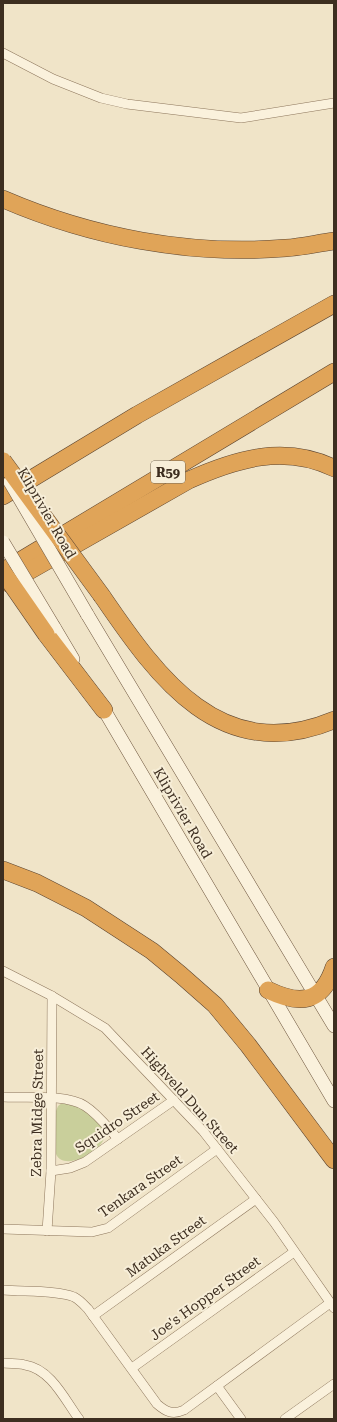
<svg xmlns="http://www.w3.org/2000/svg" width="337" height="1422" font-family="'Roboto Serif',serif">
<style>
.green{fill:#c9cf9b}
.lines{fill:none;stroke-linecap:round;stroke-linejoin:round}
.minor-casing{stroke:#8d765c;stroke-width:10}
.secondary-casing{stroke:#6f573f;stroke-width:14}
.motorway-casing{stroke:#5b4430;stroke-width:18}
.minor{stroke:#faf1dc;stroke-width:9}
.secondary{stroke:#faf1dc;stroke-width:13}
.motorway{stroke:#e0a458;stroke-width:17}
.secondary-bridge-casing{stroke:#6f573f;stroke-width:14;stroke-linecap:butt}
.motorway-bridge-casing{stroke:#5b4430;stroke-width:18;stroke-linecap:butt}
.secondary-bridge{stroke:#faf1dc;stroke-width:13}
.motorway-bridge{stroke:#e0a458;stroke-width:17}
.labels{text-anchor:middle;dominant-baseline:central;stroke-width:4;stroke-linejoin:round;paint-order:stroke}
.shield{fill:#f7eed8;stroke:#756857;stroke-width:1}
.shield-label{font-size:13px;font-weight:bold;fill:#3d2e20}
.street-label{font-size:14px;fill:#3d2e20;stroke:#f7eed8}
</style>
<rect width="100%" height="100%" fill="#f0e4c8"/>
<path class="green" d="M62,1103L81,1107L105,1128C112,1148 64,1174 56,1154C53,1145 56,1122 56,1111L58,1106Z"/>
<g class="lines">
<g class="minor-casing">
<g id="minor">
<path d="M3,53L53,79L101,98L127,104L241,118L334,103"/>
<path d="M3,971L52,996L105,1028L203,1131L274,1222L334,1308"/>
<path d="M3,1097C25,1098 67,1094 85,1106C98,1114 108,1128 118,1139"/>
<path d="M51,1171L70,1168L85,1162L174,1100"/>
<path d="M3,1229L92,1232L108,1228L217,1149"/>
<path d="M47,1231L51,1171L52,996"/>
<path d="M3,1290C22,1292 57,1290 74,1297C80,1300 84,1305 88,1309L157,1404C166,1412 173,1415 184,1410L330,1303"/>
<path d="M93,1316L256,1199"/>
<path d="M3,1363C10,1364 18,1363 25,1365C51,1369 65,1400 79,1419"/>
<path d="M132,1368L294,1252"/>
<path d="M217,1386L241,1419"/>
<path d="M285,1419L334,1384"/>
</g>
</g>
<g class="secondary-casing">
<g id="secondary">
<path d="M87,614L334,1026"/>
<path d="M54,627L73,659"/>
<path d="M100,703L334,1101"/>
</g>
</g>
<g class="motorway-casing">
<g id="motorway">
<path d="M3,199C91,237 190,256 286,248C302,247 318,243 334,241"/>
<path d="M3,496L137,415L334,304"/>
<path d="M3,571L334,372"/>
<path d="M8,583L189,480C236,459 284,444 334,468"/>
<path d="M102,596C158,678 221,767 334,720"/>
<path d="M46,634L104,710"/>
<path d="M3,870L37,883L86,908L152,951L181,975L215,1005L248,1045L334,1160"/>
<path d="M268,990C299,1005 322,1004 334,967"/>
</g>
</g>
<use href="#minor" class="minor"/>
<use href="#secondary" class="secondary"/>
<use href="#motorway" class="motorway"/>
<g class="secondary-bridge-casing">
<g id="secondary-bridge">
<path d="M10,482L87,614"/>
<path d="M3,542L54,627"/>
</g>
</g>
<g class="motorway-bridge-casing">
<g id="motorway-bridge">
<path d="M3,461L102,596"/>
<path d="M3,572L46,634"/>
</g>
</g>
<use href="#secondary-bridge" class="secondary-bridge"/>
<use href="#motorway-bridge" class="motorway-bridge"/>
</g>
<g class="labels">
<rect class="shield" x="151" y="461" width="34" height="22" rx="3"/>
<g class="shield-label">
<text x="168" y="472">R59</text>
</g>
<g class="street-label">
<text transform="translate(47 513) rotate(60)">Kliprivier Road</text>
<text transform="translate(183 813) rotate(60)">Kliprivier Road</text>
<text transform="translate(190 1100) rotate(48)">Highveld Dun Street</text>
<text transform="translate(37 1113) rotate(-89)">Zebra Midge Street</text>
<text transform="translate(117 1122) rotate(-34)">Squidro Street</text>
<text transform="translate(140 1186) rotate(-35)">Tenkara Street</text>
<text transform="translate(166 1246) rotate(-36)">Matuka Street</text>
<text transform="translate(205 1298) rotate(-36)">Joe's Hopper Street</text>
</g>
</g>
<rect width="337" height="1422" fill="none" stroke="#3d2e20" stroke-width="8"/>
</svg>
